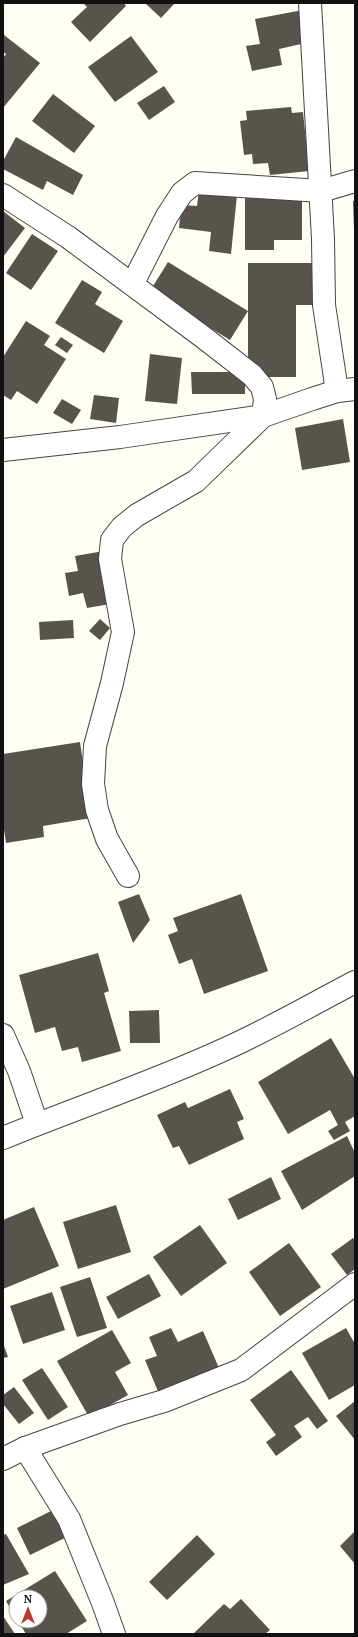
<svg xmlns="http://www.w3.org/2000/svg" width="358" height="1637" font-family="'PT Serif',serif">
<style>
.building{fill:#59534e}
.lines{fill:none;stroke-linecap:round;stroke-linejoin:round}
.minor-casing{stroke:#444;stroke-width:24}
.minor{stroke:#fff;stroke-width:22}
</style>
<rect width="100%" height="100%" fill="#fefef5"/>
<g class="building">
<path d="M83,3H124L126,6L90,42L71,22L87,7Z"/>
<path d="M145,3H175L161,18Z"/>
<path d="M303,10L310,42L279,49L282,65L252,71L246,46L260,44L255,19Z"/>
<path d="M4,35L40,63L3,108V58L6,54L3,52V36Z"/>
<path d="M131,36L158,72L115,102L88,67Z"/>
<path d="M164,86L175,102L149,120L137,103Z"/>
<path d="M53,94L95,126L74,153L32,121Z"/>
<path d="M291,107L292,113L303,112L309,171L270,175L268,163L253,164L252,154L244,155L240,121L247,120L246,111Z"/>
<path d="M16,137L83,175L73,195L47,181L43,190L3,169V161Z"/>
<path d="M199,191L237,195L231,254L209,251L211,232L179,228L181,205L197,206Z"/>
<path d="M245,197L302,198V240H274V250H245Z"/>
<path d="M353,201H355V229H354Z"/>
<path d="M3,211L25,228L3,257Z"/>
<path d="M32,234L58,251L31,290L6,273Z"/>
<path d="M168,262L248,311V263H316V305H296V377H248V311L230,340L150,291Z"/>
<path d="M82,280L102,292L95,304L123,321L104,353L55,323Z"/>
<path d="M26,321L50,336L44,345L66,359L37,404L17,391L11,400L3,395V357Z"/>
<path d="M61,337L73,345L67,353L55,345Z"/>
<path d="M150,354L182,358L177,404L145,401Z"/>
<path d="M191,372H245V394H192Z"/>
<path d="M94,395L119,398L116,423L90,419Z"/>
<path d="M62,399L81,410L72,424L53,413Z"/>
<path d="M343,419L350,462L302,470L295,428Z"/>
<path d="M104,551L110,604L87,608L83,593L69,596L65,573L78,571L75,556Z"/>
<path d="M100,619L110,628L100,640L89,631Z"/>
<path d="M73,620L74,638L40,640L39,622Z"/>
<path d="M80,742L91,818L43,826L44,837L6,843L3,823V754Z"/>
<path d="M139,894L150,920L133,943L118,902Z"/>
<path d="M241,894L268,971L204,994L192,959L179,964L168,935L178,931L173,918Z"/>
<path d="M98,953L109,991L104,993L121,1051L82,1062L78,1047L62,1051L55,1027L35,1033L19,975Z"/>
<path d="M159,1010L160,1043H130L129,1011Z"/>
<path d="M331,1038L355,1079V1116L345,1122L350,1131L334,1140L328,1131L338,1125L330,1110L288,1134L258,1082Z"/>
<path d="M230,1089L244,1119L237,1122L244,1139L189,1165L179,1146L173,1148L157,1115L185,1102L188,1108Z"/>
<path d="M347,1136L355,1153V1176L302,1210L281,1171Z"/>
<path d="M271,1177L281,1199L238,1220L228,1199Z"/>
<path d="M116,1205L131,1252L78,1269L63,1222Z"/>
<path d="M34,1207L59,1266L3,1289V1220Z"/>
<path d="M200,1225L227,1263L181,1296L153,1257Z"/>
<path d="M353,1238L355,1240V1269L347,1275L331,1254Z"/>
<path d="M289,1243L321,1287L280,1316L249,1272Z"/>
<path d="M149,1274L161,1296L118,1319L106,1297Z"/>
<path d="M90,1277L107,1328L77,1337L60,1287Z"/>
<path d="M52,1292L65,1330L23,1344L10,1306Z"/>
<path d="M171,1328L178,1342L203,1331L222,1375L162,1401L145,1360L157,1356L149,1337Z"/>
<path d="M346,1328L355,1344V1385L329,1400L302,1353Z"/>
<path d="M112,1330L131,1363L115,1372L128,1395L89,1417L57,1361Z"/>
<path d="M3,1343L8,1357L3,1358Z"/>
<path d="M42,1368L68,1407L48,1420L22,1380Z"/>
<path d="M291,1370L328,1421L317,1429L308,1417L294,1426L302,1437L276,1456L266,1442L276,1435L250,1400Z"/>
<path d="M14,1387L34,1413L19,1424L3,1404V1395Z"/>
<path d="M355,1401V1440L336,1416Z"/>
<path d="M57,1508L71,1535L30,1555L17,1528Z"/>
<path d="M355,1531V1564L340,1546Z"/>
<path d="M6,1534L29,1574L3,1585V1535Z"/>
<path d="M197,1535L215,1554L167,1600L149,1582Z"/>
<path d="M55,1571L87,1621L66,1634H26L18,1621H40V1597H16V1618L6,1601Z"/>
<path d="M241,1599L270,1630L265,1634H193L224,1604L230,1609Z"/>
<path d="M3,1616L15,1634H3Z"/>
</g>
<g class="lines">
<g class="minor-casing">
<g id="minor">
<path d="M310,3L323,239L324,305L337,391"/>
<path d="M3,195L68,237L203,337L252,375L262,387L265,399L263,416L196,481L137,515L122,527L112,540L110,559L123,632L112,683L95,746L93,784L97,810L107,839L128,876"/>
<path d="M133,283L167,216L182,193L195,183L321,191L355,181"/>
<path d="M3,450L120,437L263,416L312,399L337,391L355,389"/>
<path d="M3,1035L19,1071L37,1124"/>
<path d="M3,1138C76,1108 151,1083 223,1050C268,1030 311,1005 355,982"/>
<path d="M25,1448L120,1414L164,1401L241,1370L355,1284"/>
<path d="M3,1459L25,1448L69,1519L103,1603L114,1634"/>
</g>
</g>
<use href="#minor" class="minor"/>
</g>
<rect width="358" height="1637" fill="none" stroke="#111111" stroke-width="8"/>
<g transform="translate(28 1609)"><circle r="19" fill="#ffffff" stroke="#a0a0a0"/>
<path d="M0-3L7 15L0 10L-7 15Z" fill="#ba392f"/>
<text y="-6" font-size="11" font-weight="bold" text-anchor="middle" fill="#111111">N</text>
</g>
</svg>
